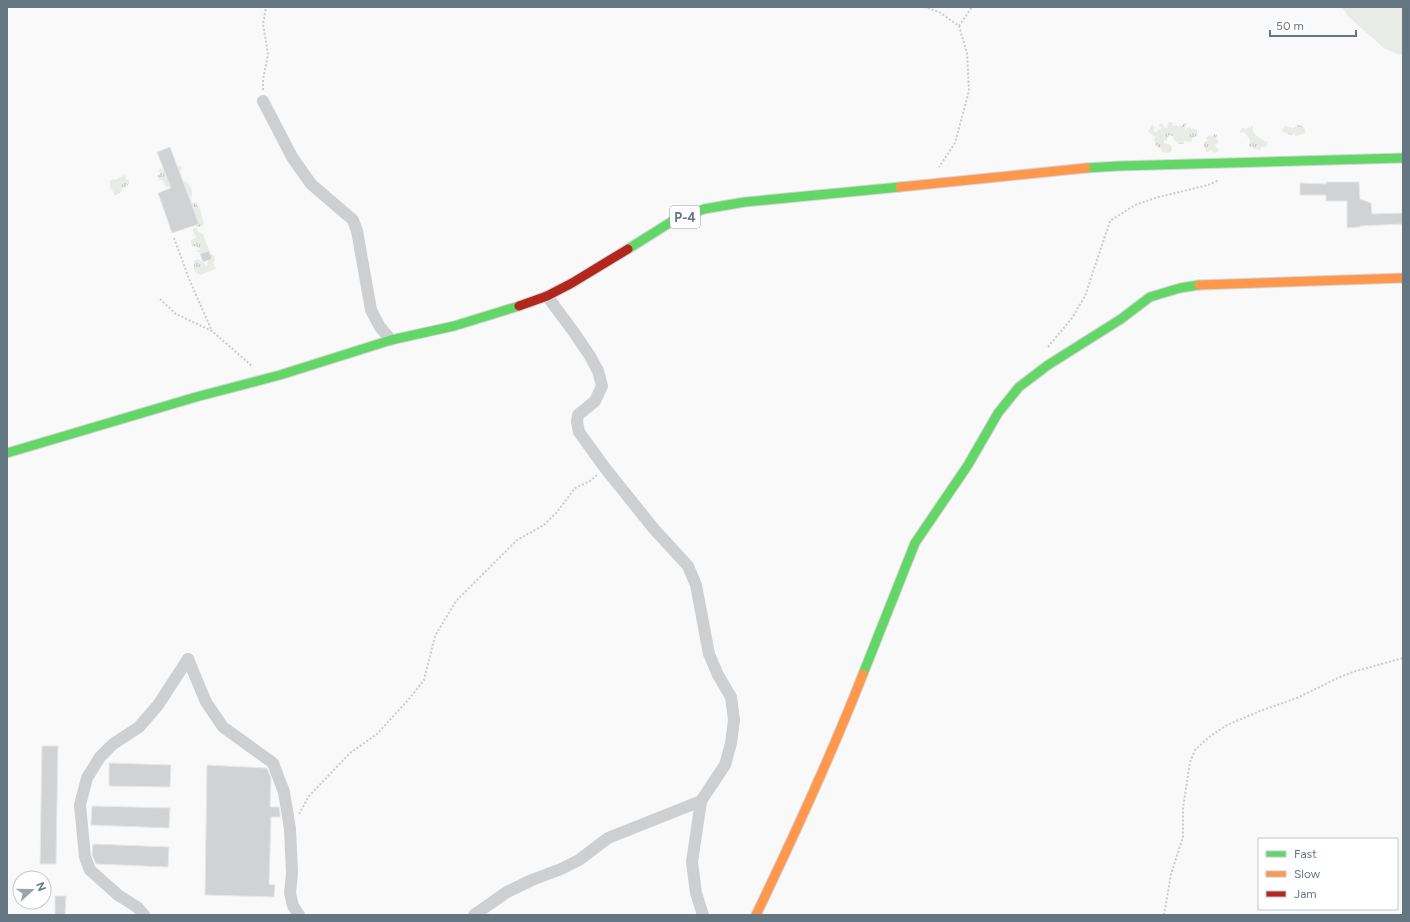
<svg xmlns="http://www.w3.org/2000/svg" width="1410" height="922" font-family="Figtree,sans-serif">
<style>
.grass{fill:url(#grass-tufts)}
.garden{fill:#e8ebe6}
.building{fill:#d0d2d3;stroke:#e8e8e8}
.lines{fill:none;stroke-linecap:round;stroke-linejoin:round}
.fast-casing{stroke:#d5d6d7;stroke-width:11}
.slow-casing{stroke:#d5d6d7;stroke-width:11}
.jam-casing{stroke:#d5d6d7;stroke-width:11}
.path{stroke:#cbcccd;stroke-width:2;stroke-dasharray:2 2;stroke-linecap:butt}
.street{stroke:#cecfd0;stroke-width:12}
.fast{stroke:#63d668;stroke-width:9}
.slow{stroke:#ff974d;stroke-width:9}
.jam{stroke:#b3261e;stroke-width:9}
.labels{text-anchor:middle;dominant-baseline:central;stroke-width:4;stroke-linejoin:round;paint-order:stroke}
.shield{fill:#fff;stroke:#939fa8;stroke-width:1}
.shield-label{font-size:13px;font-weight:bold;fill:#657683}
</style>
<defs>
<pattern id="grass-tufts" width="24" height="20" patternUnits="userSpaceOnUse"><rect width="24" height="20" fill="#e8ebe6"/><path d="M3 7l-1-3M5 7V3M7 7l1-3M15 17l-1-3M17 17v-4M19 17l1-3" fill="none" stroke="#c0c3c0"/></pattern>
</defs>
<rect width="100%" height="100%" fill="#f9f9f9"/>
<g class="grass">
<path d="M1169,122H1172L1173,126L1177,125L1178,127L1182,126L1183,124L1185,123H1187L1184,130L1189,127L1192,129H1196L1198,134L1195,137L1192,138L1191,142L1184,141V144H1178L1177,142L1174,140L1173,136L1169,135L1166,141L1164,140V143L1171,145L1172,150L1170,153L1162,152L1161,148H1158L1157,145L1155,146V142L1153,140L1156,137L1148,132L1152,125L1155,128L1153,131L1157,132V130L1162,128L1159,125L1163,123V126L1166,128Z"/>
<path d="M1297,125L1302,126L1305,129V133L1296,136L1294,134L1291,135L1283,132L1282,129L1285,126L1294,128Z"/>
<path d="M1253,126C1251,135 1261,139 1268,142L1266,147H1261V150H1258L1257,149H1253V146L1250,147L1249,144L1250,140L1244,132L1241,133L1240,131L1242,128L1246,129Z"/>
<path d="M1215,134L1217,135L1216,140L1218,139V143L1214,145L1219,150L1217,152L1212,153L1213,151L1211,150L1207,152L1204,146L1205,141H1208L1206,138L1209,135L1211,137Z"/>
<path d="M179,165L182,167L180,173L182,182L185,181C191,185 194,192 191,198L192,202L196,203L200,210L204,224L202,226L198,227L196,225L171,188L165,186L163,180L161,181V179L159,180L157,176L160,174V172L157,171L161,169L168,173L175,166Z"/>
<path d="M124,175L126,176V179L129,180V184L122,189L120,193L115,195L110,187V181L114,179L115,180Z"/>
<path d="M194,227L197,229L198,232L203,234L209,251L200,254L199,252H195L201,249L200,248H197L196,246L192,247L191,240L197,237L195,236L193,231Z"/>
<path d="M213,255L215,258V260L213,262L216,269L200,275L194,271V261L198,259L207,266C208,262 207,256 213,255Z"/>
</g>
<path class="garden" d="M1342,7H1403V56L1385,49L1348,16Z"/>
<g class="building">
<path d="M170,147L199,224L172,233L158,193L171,188L157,152Z"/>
<path d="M1326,182H1359L1360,199L1371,203L1372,214L1403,213V224L1360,226V227L1347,228V201H1326V195H1300V183L1326,184Z"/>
<path d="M209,251L212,259L203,262L200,254Z"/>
<path d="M42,746H58L56,864H40Z"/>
<path d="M109,763L171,765L170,787L109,786Z"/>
<path d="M207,765L267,768L271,778L270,806L271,807H279L280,813V817H271L269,884L275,885L274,897L205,895Z"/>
<path d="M92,806L170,808L169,828L91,825Z"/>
<path d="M93,844L169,847L168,867L96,864L92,855Z"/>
<path d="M55,896H66L65,915H55Z"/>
</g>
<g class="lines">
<g class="fast-casing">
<g id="fast">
<path d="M1086,168L1119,166L1403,158"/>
<path d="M628,249L671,222L704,209L745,202L900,187"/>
<path d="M7,453L196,397L280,375L391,340L454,326L519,306"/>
<path d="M863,674L915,543L968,465L998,413L1019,387L1048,365L1121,319L1150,297L1180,288L1199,285"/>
</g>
</g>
<g class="slow-casing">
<g id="slow">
<path d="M900,187L1086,168"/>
<path d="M1199,285L1403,278"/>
<path d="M756,915C794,836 831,756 863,674"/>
</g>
</g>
<g class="jam-casing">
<path id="jam" d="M519,306L547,296L572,283L628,249"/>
</g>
<g class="path">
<path d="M924,7L939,12L959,26L967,53L969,91L955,143L939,167"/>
<path d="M959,26L972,7"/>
<path d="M263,90V80L268,54L263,24L266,7"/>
<path d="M174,238L189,279L212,331"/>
<path d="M160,299L176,314L212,331L252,366"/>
<path d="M1048,347L1072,318L1085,296L1110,221L1135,205L1155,198L1208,185L1219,180"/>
<path d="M299,814L309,796L350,753L377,734L409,699L424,680L435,636L456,601L517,540L544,525L557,512L575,488L590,481L597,475"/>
<path d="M1164,915L1171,874L1183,837V808L1190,762L1195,750L1209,737L1227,725L1260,711L1297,698L1340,677L1356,671L1403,658"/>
</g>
<g class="street">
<path d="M263,101L292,157L311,184L353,220L357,231L371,310L380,327L391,340"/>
<path d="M188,659L206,702L223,727L273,763L284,792L290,829L292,873L290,893L293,906L299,915"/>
<path d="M701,801L692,862L696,893L703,915"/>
<path d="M144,915L137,907L118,895L90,870L85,857L80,805L87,778L100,757L113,744L139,727L158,705L188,659"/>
<path d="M474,915L507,892L532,880L561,869L579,860L608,838L701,801L725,765L731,743L734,720L731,697L718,675L709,654L696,585L688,566L654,529L605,468L579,432L577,422L578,415L595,401L602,386L598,371L590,356L573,331L547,296"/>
</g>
<use href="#fast" class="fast"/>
<use href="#slow" class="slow"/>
<use href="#jam" class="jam"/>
</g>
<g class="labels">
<rect class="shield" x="670" y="206" width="30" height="22" rx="3"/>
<g class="shield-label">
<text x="685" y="217">P-4</text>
</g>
</g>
<rect width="1410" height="922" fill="none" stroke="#657683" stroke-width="16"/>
<rect x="1258" y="838" width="140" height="72" fill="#ffffff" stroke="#c1c8cd"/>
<rect x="1266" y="851" width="20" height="6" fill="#63d668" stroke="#c1c8cd"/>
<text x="1294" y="858" font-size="12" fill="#657683">Fast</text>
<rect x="1266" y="871" width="20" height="6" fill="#ff974d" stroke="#c1c8cd"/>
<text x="1294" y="878" font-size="12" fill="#657683">Slow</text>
<rect x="1266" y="891" width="20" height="6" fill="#b3261e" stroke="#c1c8cd"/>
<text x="1294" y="898" font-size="12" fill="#657683">Jam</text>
<g transform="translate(32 890) rotate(69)"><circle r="19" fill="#ffffff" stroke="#c1c8cd"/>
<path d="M0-3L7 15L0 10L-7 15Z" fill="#99a4ac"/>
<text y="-6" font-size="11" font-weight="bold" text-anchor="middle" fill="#657683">N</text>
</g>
<path d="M1270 30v6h86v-6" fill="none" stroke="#657683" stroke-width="2"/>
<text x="1276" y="30" font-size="12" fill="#657683" stroke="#ffffff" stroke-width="3" paint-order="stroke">50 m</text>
</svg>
